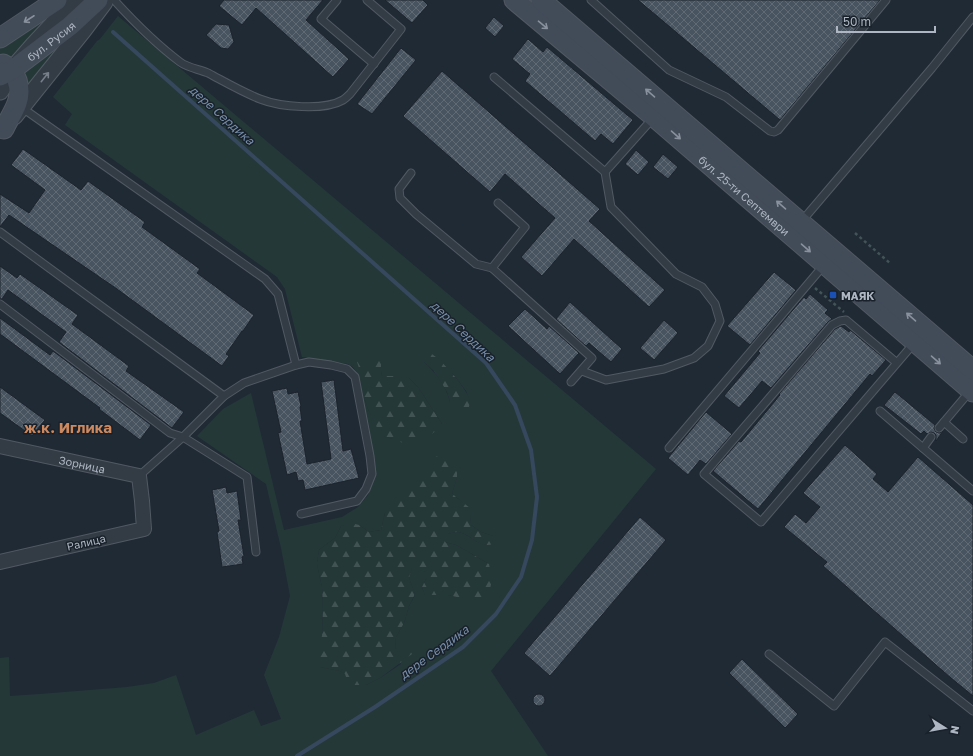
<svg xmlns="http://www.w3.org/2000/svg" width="973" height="756" font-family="'Golos Text',sans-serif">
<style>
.grass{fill:#253838;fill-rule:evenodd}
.forest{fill:url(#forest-firs)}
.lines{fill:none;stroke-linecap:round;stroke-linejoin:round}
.stream{stroke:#36485d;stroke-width:4}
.building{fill:url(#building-cross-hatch);stroke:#1b232c}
.service-casing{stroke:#515963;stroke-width:9}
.minor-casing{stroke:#515963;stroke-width:16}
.tertiary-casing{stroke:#515963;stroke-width:19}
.secondary-casing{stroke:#515963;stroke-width:21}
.path{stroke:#425455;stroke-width:2.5;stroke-dasharray:3 3;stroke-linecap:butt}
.service{stroke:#333c45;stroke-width:7}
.minor{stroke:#333c45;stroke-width:14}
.tertiary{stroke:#333c45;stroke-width:17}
.secondary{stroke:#424b58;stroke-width:19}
.oneway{stroke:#88919d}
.oneway2{stroke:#767f8a}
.transit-dot{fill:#1a4fb4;stroke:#19212a;stroke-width:1.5}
.labels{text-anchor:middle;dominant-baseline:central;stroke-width:3;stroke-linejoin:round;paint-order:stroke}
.street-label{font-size:11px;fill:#adb6c2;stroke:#19212a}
.poi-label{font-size:11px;font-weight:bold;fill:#adb6c2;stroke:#19212a;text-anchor:start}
.water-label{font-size:12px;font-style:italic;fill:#778eaa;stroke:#19212a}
.district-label{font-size:15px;font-weight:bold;fill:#cc895f;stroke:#19212a}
</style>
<defs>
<pattern id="forest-firs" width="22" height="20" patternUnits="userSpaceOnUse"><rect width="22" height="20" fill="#253838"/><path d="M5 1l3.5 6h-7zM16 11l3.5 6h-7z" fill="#425353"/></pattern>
<pattern id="building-cross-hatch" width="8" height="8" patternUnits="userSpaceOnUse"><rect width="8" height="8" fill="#485460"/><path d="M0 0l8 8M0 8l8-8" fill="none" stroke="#606a75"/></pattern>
</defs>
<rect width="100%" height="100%" fill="#202a35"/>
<g class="grass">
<path d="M63,0L11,61L0,55V44Z"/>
<path d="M118,16L656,469L491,671L548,756H0V658L9,657L10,696L40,694L127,687L154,683L176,675L196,735L254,710L261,726L281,719L264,675L279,637L290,596L281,548L266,484L197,436L223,409L251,393L284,530L342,517L358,507L368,495L375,475L374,456L356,372L353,367L348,364L302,357L285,289L277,277L65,125L72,114L53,97L97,41L100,39ZM422,360L453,374L466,391L470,402H450C445,383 436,373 422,360ZM381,362V371L382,376L409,378L418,387L442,424L393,439L382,436L368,409L364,397V375ZM457,478L452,493L457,498L469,508L471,525L481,532L493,536V543C478,549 472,534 458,532C454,532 449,534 445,534V542L456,545L489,564L457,597L448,595H425L422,587L426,579V572L412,567L409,578L415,595L409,606L404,623L396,637L395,650L401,664L380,678L366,685L345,674L340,671L320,667L319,646L322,636L323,608L322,587L317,564L319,550L335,538L341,526L359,525L369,532L381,530L385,513Z"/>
<path d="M78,26L24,95L20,74Z"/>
</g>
<g class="forest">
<path d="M418,351C421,352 425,351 428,352C439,356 469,390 470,402C470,405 468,409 467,411L459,412L454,408L450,402L447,392L440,380L434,371L422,360Z"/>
<path d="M365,358H374L381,362V371L382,376H400L409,378L418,387L442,424C432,437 422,440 408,445L393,439L381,436L368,409L364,397V375L359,368L357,362Z"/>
<path d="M438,455L450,456L457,462V478L452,493L457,498L470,508L471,525L481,532L493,536V544C478,549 472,534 458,532C454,532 449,534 446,534L445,542L456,545L489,564C493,584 494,592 474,601L448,595H425L422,587L426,579V572L412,568L409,578L415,594L409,606L404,623L396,637L395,649L408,648L412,654L380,678L366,685H349L345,674L340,671L320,667L313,656L322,636L323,608L322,587L317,564L319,550L335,538L341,526L351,523L359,525L369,532L381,530L385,513L419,475Z"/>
</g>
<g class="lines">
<path class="stream" d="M113,32L486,363L515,405L531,450L537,497L532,540L521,577L496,614L463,647L375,707L297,756"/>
</g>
<g class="building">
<path d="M224,0H323L306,20L349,59L333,77L256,8L242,25L219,6Z"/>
<path d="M385,0H423L428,5L412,23Z"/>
<path d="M638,0H880L780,120Z"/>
<path d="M494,17L504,26L495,37L485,28Z"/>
<path d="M216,24L229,25L234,42L228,49L221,48L206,35Z"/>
<path d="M528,39L543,52L547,47L633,120L613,144L601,134L595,141L525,81L530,74L512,59Z"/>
<path d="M401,48L416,60L372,114L357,104Z"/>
<path d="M442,71L600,209L589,221L665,290L649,307L574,239L542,276L521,257L555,218L505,174L490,192L403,116Z"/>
<path d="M23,149L81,190L88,181L145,222L142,227L200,269L197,273L254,315L243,331H242L226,354L229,356L222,366L117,289L9,215L0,227V194L29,213L45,190L11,165Z"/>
<path d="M636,150L649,162L638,175L625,164Z"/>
<path d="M663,154L678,167L668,179L653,167Z"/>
<path d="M0,266L17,278L20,274L78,315L72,324L129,366L126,371L184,412L172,428L59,342L66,332L8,290L2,299H0Z"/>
<path d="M774,272L796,290L750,345L727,326Z"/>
<path d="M810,294L828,310L825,313L832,319L828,322L771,388L762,381L739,408L724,396L760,353L758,351L804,297L806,299Z"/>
<path d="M570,302L622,349L611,362L589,343L586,346L556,319Z"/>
<path d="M525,309L547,329L549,326L579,353L560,374L508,326Z"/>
<path d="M0,318L50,355L53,351L151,425L140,440L99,409L100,408L0,334Z"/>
<path d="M664,320L678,333L654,360L640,348Z"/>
<path d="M841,326L849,332L850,330L886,360L872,376L870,374L758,509L713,471L739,441L741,442L780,395L779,394L835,329Z"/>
<path d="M334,380L343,451L351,449L359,478L305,490L303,480L298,481L296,472L287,475L278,433L281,432L272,391L287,388L288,394L298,392L301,406L300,407L302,421H300L307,464L331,459L321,382Z"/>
<path d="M0,387L45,420L32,436L0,413Z"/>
<path d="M895,392L935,425L934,429L936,432L940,433L943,431L936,441V435L934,433L931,432L927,434L924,431L921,434L884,405Z"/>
<path d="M706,412L732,434L706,464L700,460L688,475L668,458Z"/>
<path d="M845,445L877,474L873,479L888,492L918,457L973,505V696L951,678L823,566L827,562L784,527L795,514L806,523L820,507L803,493Z"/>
<path d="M226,487L227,493L237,491L241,520H238L244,556L242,557L243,564L222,567L217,532L219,531L212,490Z"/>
<path d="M640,517L666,540L550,676L524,653Z"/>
<path d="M742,659L798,714L785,728L729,673Z"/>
<circle cx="539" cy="700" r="6"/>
</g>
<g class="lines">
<g class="service-casing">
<g id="service">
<path d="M114,0C134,22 156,44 180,62C188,68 199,69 208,73C225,82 242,92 260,99C280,107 324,111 343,100C346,98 348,96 350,94L401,29L367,0"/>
<path d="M337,0L321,19L374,64"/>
<path d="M591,0L669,70L726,97L770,131L774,132L778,130L886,0"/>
<path d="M494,77L605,172L654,117"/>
<path d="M21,107L265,279L278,294L296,365"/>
<path d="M411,173L399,189L400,198L416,214L476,264L492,268L525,227L498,203"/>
<path d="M801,222L932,68L973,17"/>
<path d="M0,232L224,396"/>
<path d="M492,268L592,358L571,382"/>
<path d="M0,304L170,433L183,437L247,477L256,552"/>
<path d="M897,363L846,320L840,321L832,325L704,474L761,522L903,356L915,342"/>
<path d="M582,371L606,380L664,369L694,358L708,346L720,321L715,304L702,287L676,274L611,207L605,172"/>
<path d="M880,411L923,448"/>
<path d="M944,422L963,439"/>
<path d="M939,428L971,390"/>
<path d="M931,437L923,448L973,491"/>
<path d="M669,448L824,265"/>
<path d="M139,476L183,437L224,396L244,383L296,365L309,362L331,365L347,369L355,377L370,456L372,474L366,489L357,501L301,514"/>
<path d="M769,654L834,706L885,642L973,711"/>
</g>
</g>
<g class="minor-casing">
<g id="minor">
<path id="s1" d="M0,446L139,476L142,501L144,529L0,562"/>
</g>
</g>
<g class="tertiary-casing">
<g id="tertiary">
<path d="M0,91L12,70L33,46L76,0"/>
<path d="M14,116L83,30L104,2"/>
</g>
</g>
<g class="secondary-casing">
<g id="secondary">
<path id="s2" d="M514,0L654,117L973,392"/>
<path d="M541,0L973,370"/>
<path d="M0,38L57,0"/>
<path d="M3,64C17,70 22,89 17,103C14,112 8,120 4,129"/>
<path id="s3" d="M0,76L12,70L70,26L98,0"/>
</g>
</g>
<g class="path">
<path d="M855,233L891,264"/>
<path d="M815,288L844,312"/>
</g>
<use href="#service" class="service"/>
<use href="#minor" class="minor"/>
<use href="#tertiary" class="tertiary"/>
<use href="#secondary" class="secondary"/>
</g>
<defs><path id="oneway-shaft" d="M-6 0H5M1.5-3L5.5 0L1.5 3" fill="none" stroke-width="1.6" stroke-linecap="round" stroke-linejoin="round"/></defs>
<g class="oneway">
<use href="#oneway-shaft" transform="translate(29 19) rotate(147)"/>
<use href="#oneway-shaft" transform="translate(543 25) rotate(40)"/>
<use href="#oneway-shaft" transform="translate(650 93) rotate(-139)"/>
<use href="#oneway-shaft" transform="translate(676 135) rotate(41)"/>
<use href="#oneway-shaft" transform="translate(781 205) rotate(-139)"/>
<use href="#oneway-shaft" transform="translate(806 248) rotate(41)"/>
<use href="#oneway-shaft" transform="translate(911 317) rotate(-139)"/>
<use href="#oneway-shaft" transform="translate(936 360) rotate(41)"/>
</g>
<use class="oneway2" href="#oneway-shaft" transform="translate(45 77) rotate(-51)"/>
<rect class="transit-dot" x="829" y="291" width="8" height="8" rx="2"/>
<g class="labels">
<g class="street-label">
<text stroke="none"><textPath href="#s3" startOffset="62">бул. Русия</textPath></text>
<text stroke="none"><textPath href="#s2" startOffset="302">бул. 25-ти Септември</textPath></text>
<text stroke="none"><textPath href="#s1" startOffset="84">Зорница</textPath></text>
<text transform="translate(86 542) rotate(-13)">Ралица</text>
</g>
<g class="poi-label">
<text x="841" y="295">МАЯК</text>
</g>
<g class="water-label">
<text transform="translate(222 115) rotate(42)">дере Сердика</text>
<text transform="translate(463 331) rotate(43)">дере Сердика</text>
<text transform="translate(434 652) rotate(-36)">дере Сердика</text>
</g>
<g class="district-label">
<text x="68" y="427">ж.к. Иглика</text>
</g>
</g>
<g transform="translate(945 728) rotate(101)" stroke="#19212a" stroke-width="3" paint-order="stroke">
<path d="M0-3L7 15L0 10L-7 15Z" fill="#adb6c2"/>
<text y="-6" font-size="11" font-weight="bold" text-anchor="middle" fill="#adb6c2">N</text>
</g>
<path d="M837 26v6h98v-6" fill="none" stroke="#adb6c2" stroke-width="2"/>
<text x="843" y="26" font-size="12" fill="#adb6c2" stroke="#19212a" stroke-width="3" paint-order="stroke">50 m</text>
</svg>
